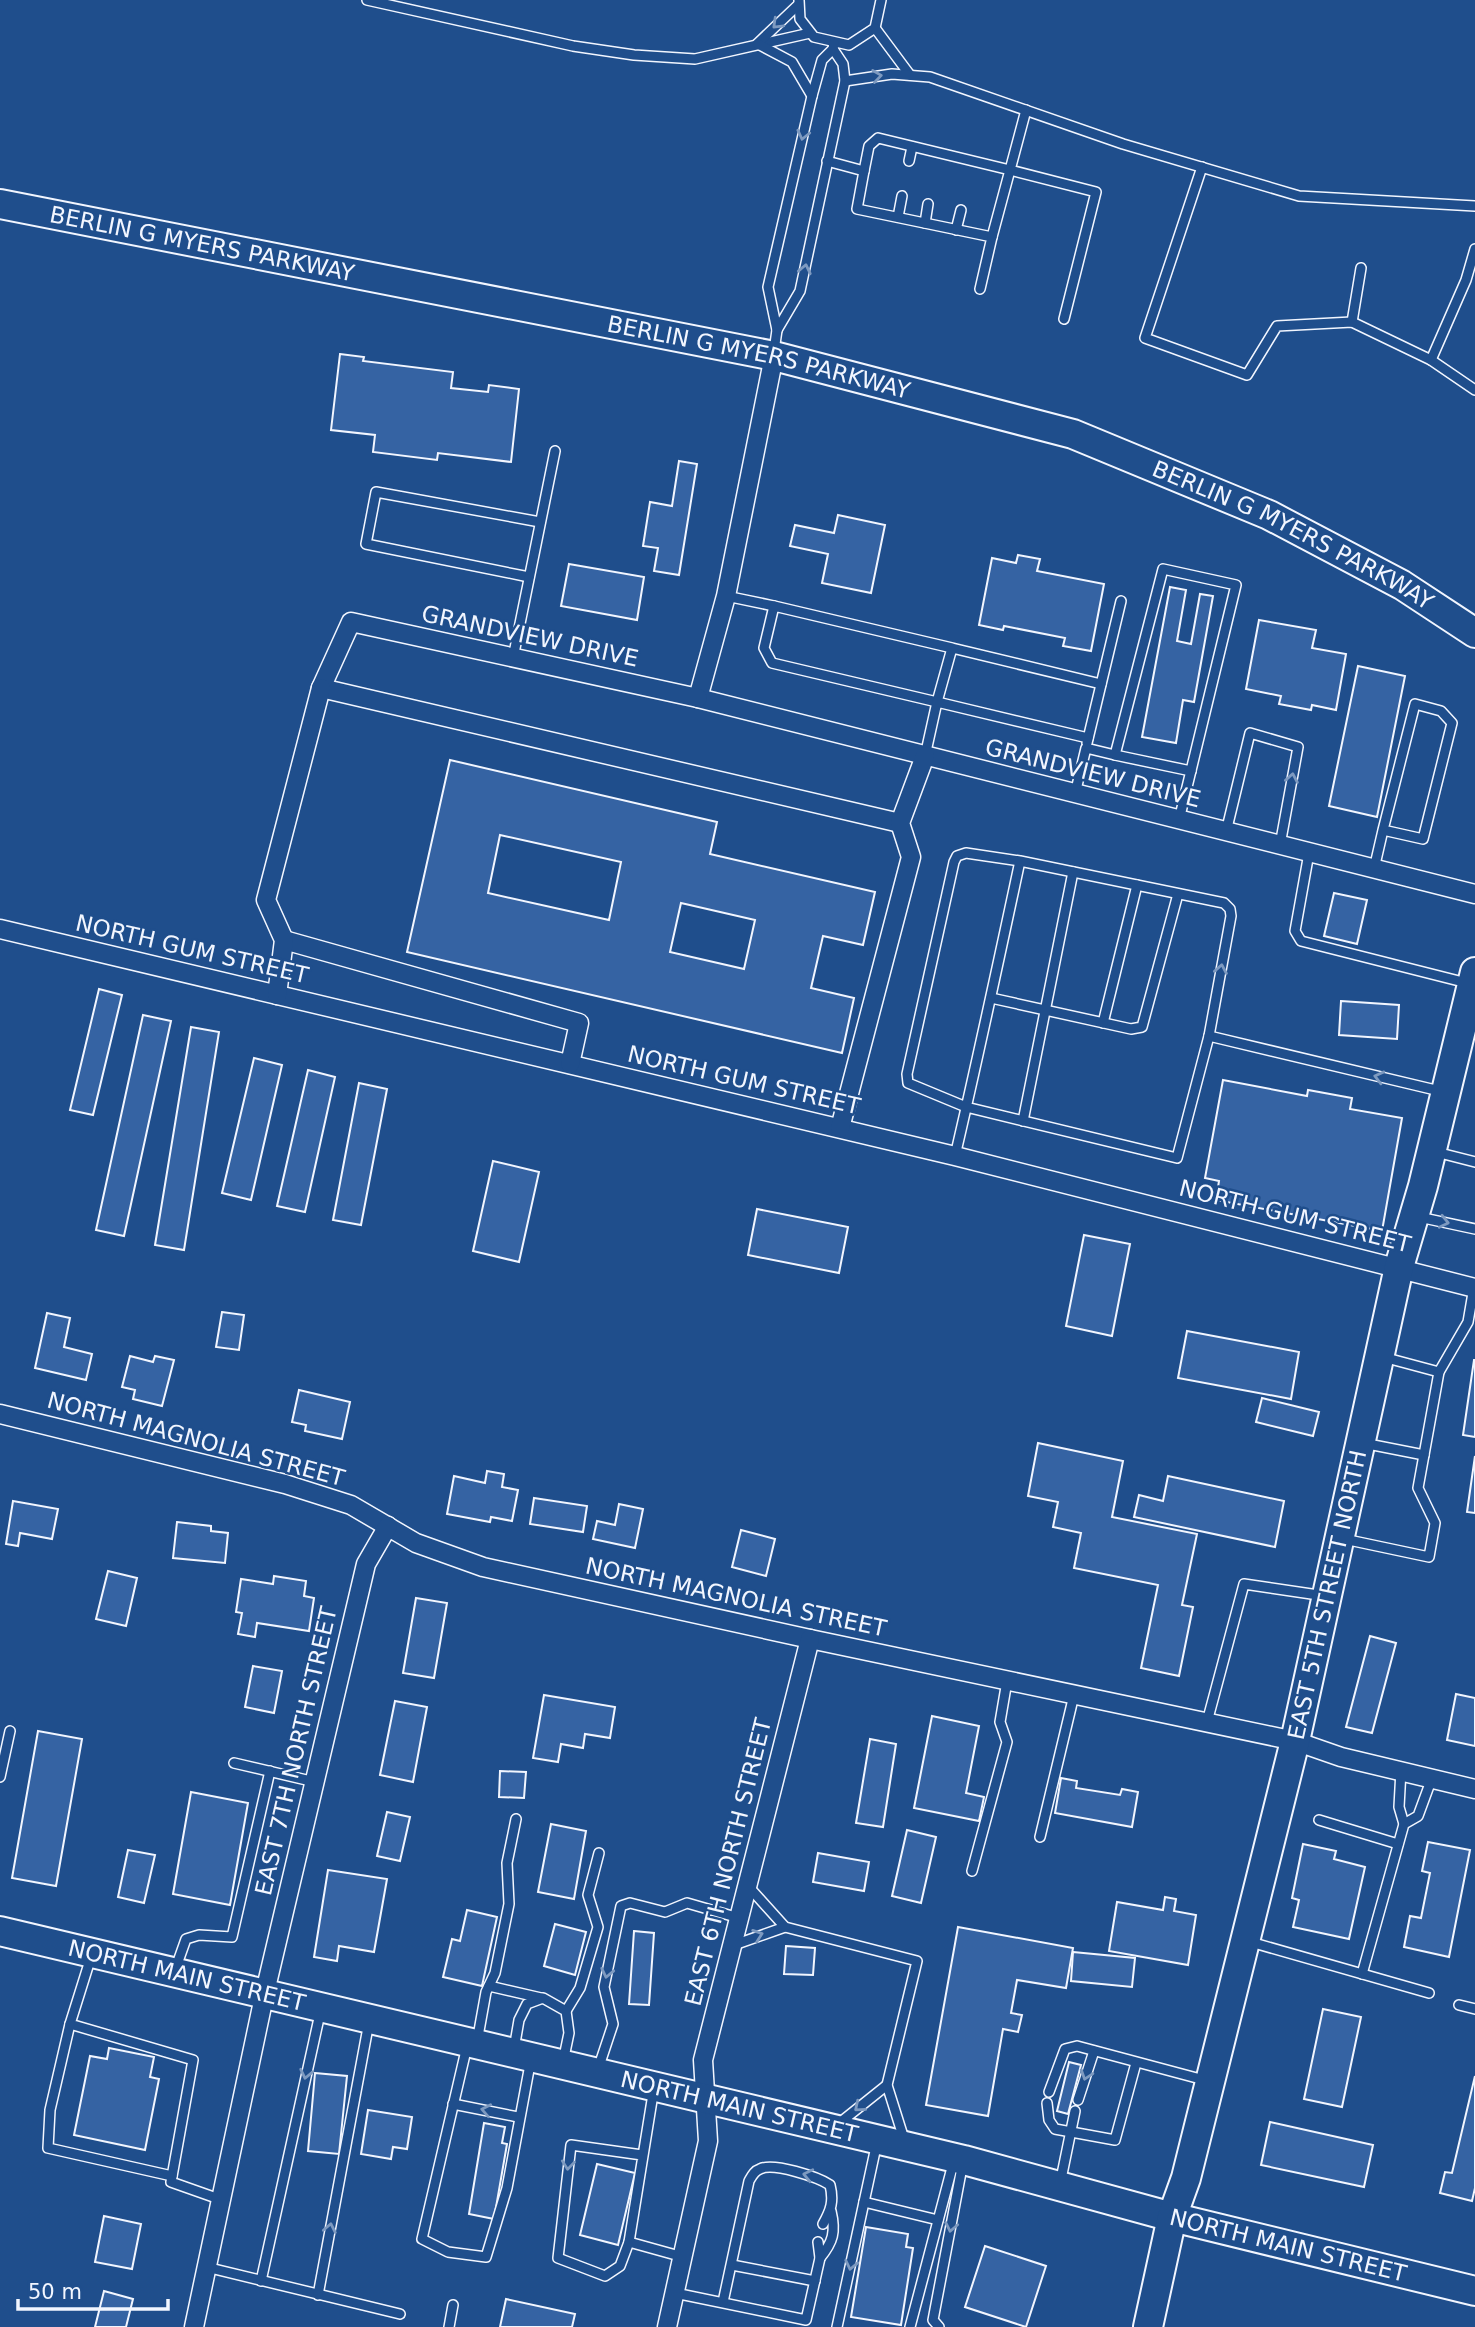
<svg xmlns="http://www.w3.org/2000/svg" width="1475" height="2327" font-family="'DejaVu Sans',sans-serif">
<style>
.building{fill:#3563a3;stroke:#f2f6ff;stroke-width:2;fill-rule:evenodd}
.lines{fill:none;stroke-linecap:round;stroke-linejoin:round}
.service-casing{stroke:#f2f6ff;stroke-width:12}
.minor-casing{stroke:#f2f6ff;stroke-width:21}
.primary-casing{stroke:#f2f6ff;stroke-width:32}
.service{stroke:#1f4e8c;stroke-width:9}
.minor{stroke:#1f4e8c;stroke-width:18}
.primary{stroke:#1f4e8c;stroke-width:28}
.oneway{stroke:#7e9ac0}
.labels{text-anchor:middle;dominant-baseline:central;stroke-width:5;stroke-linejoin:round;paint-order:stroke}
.street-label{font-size:23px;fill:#f2f6ff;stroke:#1f4e8c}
</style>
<rect width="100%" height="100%" fill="#1f4e8c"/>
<g class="building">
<path d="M340,354L364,357L363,361L453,372L451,388L488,392L489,385L519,389L511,462L438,453L437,460L373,452L375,435L331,430Z"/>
<path d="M679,461L697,464L679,575L654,571L658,548L643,546L650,502L672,506Z"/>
<path d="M838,515L885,525L871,593L822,583L828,554L790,546L795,525L834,533Z"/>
<path d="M1018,555L1040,559L1037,571L1104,584L1091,651L1063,646L1065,638L1004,626L1003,630L979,625L992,558L1016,563Z"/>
<path d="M569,564L644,577L637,620L561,606Z"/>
<path d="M1170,587L1186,590L1177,641L1191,644L1200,594L1213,596L1194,702L1183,700L1176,743L1142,737Z"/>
<path d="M1259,620L1316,630L1312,648L1346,654L1336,710L1312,705L1311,710L1279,704L1281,696L1246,689Z"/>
<path d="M1358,666L1405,676L1377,817L1329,806Z"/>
<path d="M450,760L717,822L710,854L875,892L863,945L823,936L811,988L854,998L842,1053L407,952ZM500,835L621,862L609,920L488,893ZM681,903L755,920L744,969L670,952Z"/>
<path d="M1334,893L1367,900L1357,944L1324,936Z"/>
<path d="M99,989L122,995L93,1115L70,1110Z"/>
<path d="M1341,1001L1399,1005L1397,1039L1339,1035Z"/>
<path d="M143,1015L171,1021L124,1236L96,1230Z"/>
<path d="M191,1027L219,1032L184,1250L155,1245Z"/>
<path d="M254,1058L282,1065L251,1200L222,1193Z"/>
<path d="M308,1070L335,1077L305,1212L277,1206Z"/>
<path d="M1223,1080L1307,1096L1308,1090L1352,1098L1350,1109L1402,1118L1382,1231L1216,1200L1219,1181L1205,1178Z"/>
<path d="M359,1083L387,1089L361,1225L333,1220Z"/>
<path d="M493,1161L539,1172L519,1262L473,1251Z"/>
<path d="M757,1209L848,1227L839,1273L748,1255Z"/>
<path d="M1084,1235L1130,1244L1112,1336L1066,1326Z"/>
<path d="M222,1312L244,1315L239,1350L216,1347Z"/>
<path d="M47,1313L70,1318L64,1347L92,1354L86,1380L35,1368Z"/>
<path d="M1187,1331L1299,1352L1291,1399L1178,1378Z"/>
<path d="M130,1356L153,1362L155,1356L174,1360L162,1406L133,1399L135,1390L122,1387Z"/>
<path d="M1474,1360H1475V1437L1463,1435Z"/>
<path d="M299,1390L350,1402L342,1439L305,1431L306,1425L292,1422Z"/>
<path d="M1262,1398L1319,1412L1313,1436L1256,1422Z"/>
<path d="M1038,1443L1123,1461L1112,1517L1197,1534L1182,1605L1193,1607L1179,1676L1141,1668L1158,1585L1074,1568L1081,1533L1053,1527L1058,1502L1028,1496Z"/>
<path d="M1475,1456V1513L1467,1512Z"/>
<path d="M487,1471L504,1474L502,1487L518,1490L512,1521L491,1517L490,1522L447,1514L454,1476L485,1483Z"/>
<path d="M1168,1476L1284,1501L1275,1547L1134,1517L1139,1495L1163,1501Z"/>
<path d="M534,1498L587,1506L583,1532L530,1524Z"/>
<path d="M13,1501L58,1509L52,1539L20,1533L18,1546L6,1544Z"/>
<path d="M619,1504L643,1509L635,1548L593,1539L597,1521L615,1525Z"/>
<path d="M177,1522L211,1526V1531L228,1533L225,1563L173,1558Z"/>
<path d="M741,1530L775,1539L766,1576L732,1567Z"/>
<path d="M108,1571L137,1578L126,1626L96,1619Z"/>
<path d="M274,1576L306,1581L304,1596L314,1598L309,1631L257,1623L255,1637L238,1634L242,1613L236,1612L241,1579L273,1584Z"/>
<path d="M416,1598L447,1603L434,1678L403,1673Z"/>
<path d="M1370,1636L1396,1643L1372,1733L1346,1727Z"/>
<path d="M253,1666L282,1671L274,1713L245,1707Z"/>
<path d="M1456,1694L1475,1698V1746L1447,1740Z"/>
<path d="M544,1695L615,1707L610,1738L585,1734L583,1748L561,1744L558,1762L533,1758Z"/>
<path d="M395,1701L427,1707L413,1782L380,1775Z"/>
<path d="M932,1716L979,1726L966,1793L984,1797L979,1821L914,1808Z"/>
<path d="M38,1731L82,1739L56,1886L12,1878Z"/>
<path d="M870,1739L896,1744L883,1827L856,1823Z"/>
<path d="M500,1771L526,1772L524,1798L499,1797Z"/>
<path d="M1061,1778L1077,1781L1076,1788L1120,1795L1122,1789L1138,1792L1132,1827L1055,1813Z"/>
<path d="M191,1792L248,1803L230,1905L173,1894Z"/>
<path d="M387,1812L410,1817L400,1861L377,1856Z"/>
<path d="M551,1824L586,1831L574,1899L538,1892Z"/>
<path d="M907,1830L936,1837L921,1903L892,1896Z"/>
<path d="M1428,1842L1470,1850L1449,1957L1404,1947L1410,1916L1421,1918L1430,1873L1422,1871Z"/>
<path d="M1303,1844L1336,1851L1334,1859L1365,1867L1349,1939L1293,1927L1299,1900L1292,1898Z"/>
<path d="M128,1850L155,1855L144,1903L118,1897Z"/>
<path d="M818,1853L869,1862L864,1891L813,1882Z"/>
<path d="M328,1870L387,1879L374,1952L339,1946L337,1961L314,1957Z"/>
<path d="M1165,1897L1176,1899L1174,1911L1196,1915L1188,1965L1109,1951L1117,1902L1163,1910Z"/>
<path d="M467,1910L497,1917L482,1986L443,1977L452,1939L460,1941Z"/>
<path d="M555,1924L586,1932L575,1975L544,1966Z"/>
<path d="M958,1927L1073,1948L1066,1988L1017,1980L1011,2013L1022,2015L1018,2032L1003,2029L988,2116L926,2105Z"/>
<path d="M634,1931L654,1933L649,2005L629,2004Z"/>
<path d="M786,1946L815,1948L813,1975L784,1974Z"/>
<path d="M1073,1952L1135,1958L1132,1987L1071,1981Z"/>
<path d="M1323,2009L1361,2017L1342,2107L1304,2099Z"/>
<path d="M109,2048L154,2057L150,2077L159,2079L145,2150L74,2135L90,2056L107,2059Z"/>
<path d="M1069,2062L1081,2065L1068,2114L1057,2111Z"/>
<path d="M315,2073L347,2076L339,2154L308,2151Z"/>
<path d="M1475,2076V2188L1472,2201L1440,2193L1445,2172L1452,2173Z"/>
<path d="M368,2110L412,2117L407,2149L393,2147L391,2159L361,2154Z"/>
<path d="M1270,2122L1373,2145L1364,2187L1261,2165Z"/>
<path d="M484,2123L505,2127L502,2143L507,2144L494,2219L469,2214Z"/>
<path d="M597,2164L635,2173L618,2245L580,2235Z"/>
<path d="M104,2216L141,2224L132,2269L95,2262Z"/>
<path d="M866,2227L908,2234L906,2247L913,2248L901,2325L851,2317Z"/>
<path d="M985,2246L1046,2266L1026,2327L965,2307Z"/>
<path d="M104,2291L133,2299L126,2327H95Z"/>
<path d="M506,2299L575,2314L572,2327H500Z"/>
</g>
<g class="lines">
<g class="service-casing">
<g id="service">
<path d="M367,0L573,46L634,55L695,59L810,33"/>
<path d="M799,0L800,19L814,37L849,45L875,28L881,0"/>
<path d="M875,28L910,75"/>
<path d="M757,44L798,5"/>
<path d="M758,44L792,62L812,96"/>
<path d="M845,81L892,74L930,77L1123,144L1299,196L1475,206"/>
<path d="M1026,110L1010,170L1096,192L1064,319"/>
<path d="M827,161L864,171L857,209L992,237L980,289"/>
<path d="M909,161L912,147"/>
<path d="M1202,167L1145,338L1247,375L1277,326L1352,322L1431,360L1466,280L1475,249"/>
<path d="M864,171L869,146L878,138L1010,170L992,237"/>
<path d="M898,217L902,196"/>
<path d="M925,223L928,204"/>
<path d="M956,230L961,210"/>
<path d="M1352,322L1361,268"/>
<path d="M777,330L800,291L845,81L843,64L833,49"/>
<path d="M774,351L777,330L768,287L812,96L822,60L833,49L834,43"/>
<path d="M1431,360L1475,390"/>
<path d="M529,577L366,544L376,492L540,522"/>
<path d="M726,596L774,606"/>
<path d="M952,648L774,606L764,648L772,663L937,702L952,648L1101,684"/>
<path d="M513,658L555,451"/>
<path d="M1087,743L1121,601"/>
<path d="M1115,755L1191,771"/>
<path d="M925,756L937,702L1088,738"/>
<path d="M1075,794L1086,748L1115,755L1163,569L1236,585L1179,820"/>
<path d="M1226,832L1250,733L1298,747L1280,845"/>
<path d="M1309,853L1295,931L1301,941L1467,983"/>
<path d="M1374,869L1383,830L1423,839L1452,723L1441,711L1415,704L1383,830"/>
<path d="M991,998L1131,1029L1142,1027L1178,894"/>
<path d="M1103,1023L1137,885"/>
<path d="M1209,1036L1444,1092"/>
<path d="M1023,1121L1073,872"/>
<path d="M1436,1152L1475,1162"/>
<path d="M955,1156C978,1058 999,959 1020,861L1224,903L1230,909L1231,916L1209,1036L1177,1158L966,1107L908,1083L907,1074L954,862L957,856L966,853L1020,861"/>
<path d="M1419,1217L1475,1229"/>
<path d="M1383,1357L1439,1372"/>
<path d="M1363,1443L1424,1455"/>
<path d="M1344,1539L1429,1557L1435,1523L1418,1488L1439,1372L1468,1322L1474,1287"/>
<path d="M1207,1722L1244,1584L1325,1596"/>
<path d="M234,1763L315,1782"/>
<path d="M1401,1770L1399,1807L1404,1824"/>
<path d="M0,1777L10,1731"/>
<path d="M1319,1820L1398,1844"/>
<path d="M1040,1837L1074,1695"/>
<path d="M972,1871L1007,1742L1000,1722L1007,1681"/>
<path d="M748,1886L785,1927L917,1961L887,2085L904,2139"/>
<path d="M1247,1941L1429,1993"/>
<path d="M734,1945L785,1927"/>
<path d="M91,1957L70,2024L193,2060L171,2182L222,2200"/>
<path d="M175,1970L186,1939L199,1935L232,1937L270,1771"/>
<path d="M1362,1974L1404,1824L1418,1816L1432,1778"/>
<path d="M489,1986L541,1998"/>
<path d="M1459,2005L1475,2009"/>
<path d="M566,2011L580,1988L598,1927L588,1895L599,1853"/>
<path d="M70,2024L50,2110L48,2148L172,2176"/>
<path d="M477,2042L486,1992L495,1973L509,1904L507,1863L516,1819"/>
<path d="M467,2046L422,2239L448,2252L486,2257L507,2188L531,2059"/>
<path d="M514,2049L519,2020L527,2004L543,1998L566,2011L569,2033L563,2062"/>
<path d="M598,2069L613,2024L604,1987L621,1906L630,1903L665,1912L687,1903L739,1918"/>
<path d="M1049,2092L1065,2049L1077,2046L1208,2081"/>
<path d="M1078,2100L1094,2051"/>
<path d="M1047,2103L1049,2120L1055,2129L1115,2140L1136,2063"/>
<path d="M453,2104L518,2117"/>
<path d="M837,2125L887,2085"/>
<path d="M642,2155L571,2145L558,2258L605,2276L620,2266L629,2242L654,2088"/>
<path d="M1060,2184L1075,2111"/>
<path d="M864,2202L938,2220"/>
<path d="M629,2242L683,2257"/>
<path d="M820,2258C833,2242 836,2232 831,2211"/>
<path d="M732,2265L815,2281"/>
<path d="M206,2267L400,2314"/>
<path d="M261,2281L321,2009"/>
<path d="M675,2293L806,2320L820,2258L818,2242"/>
<path d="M318,2295L369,2022"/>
<path d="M723,2302L749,2181C752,2176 754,2171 760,2169C773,2162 818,2177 830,2185C834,2201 831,2210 823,2224"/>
<path d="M449,2327L453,2305"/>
<path d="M837,2327L877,2142"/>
<path d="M910,2327L954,2160"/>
<path d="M939,2327L933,2320L963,2162"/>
</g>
</g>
<g class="minor-casing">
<g id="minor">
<path d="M774,356L726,596L698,698L1475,894"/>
<path d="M698,698L351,622L321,688L900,823"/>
<path d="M0,929L955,1156L1475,1288"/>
<path d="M284,940L579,1023L570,1064"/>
<path d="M277,995L284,940L266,900L321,688"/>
<path d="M840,1128L911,857L900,823L925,756"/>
<path d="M0,1414L285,1484L351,1505L416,1543L483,1567L810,1639L1295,1741L1341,1757L1475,1789"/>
<path d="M194,2327L265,1992L366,1564L388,1526"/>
<path d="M667,2327L708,2141L703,2060L810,1639"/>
</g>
</g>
<g class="primary-casing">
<g id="primary">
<path id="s1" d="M0,204L774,356L1073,434L1269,515L1402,585L1475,633"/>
<path id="s2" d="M0,1931L964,2160L1172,2217L1475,2291"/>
<path id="s3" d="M1148,2327L1172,2217L1186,2178L1295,1741L1399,1267L1423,1186L1475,972"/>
</g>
</g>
<use href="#service" class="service"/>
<use href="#minor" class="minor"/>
<use href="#primary" class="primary"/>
</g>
<defs><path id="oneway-chevron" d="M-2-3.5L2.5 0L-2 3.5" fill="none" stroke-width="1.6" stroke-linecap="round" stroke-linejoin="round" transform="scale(1.75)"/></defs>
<g class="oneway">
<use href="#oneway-chevron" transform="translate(777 24) rotate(136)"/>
<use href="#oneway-chevron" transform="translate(877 76) rotate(-8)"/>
<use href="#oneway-chevron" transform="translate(803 135) rotate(103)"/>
<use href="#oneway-chevron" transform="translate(805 269) rotate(-78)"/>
<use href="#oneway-chevron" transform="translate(1292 778) rotate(-80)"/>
<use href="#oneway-chevron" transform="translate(1221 969) rotate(-80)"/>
<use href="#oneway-chevron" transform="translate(1379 1077) rotate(-166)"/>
<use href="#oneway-chevron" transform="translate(1444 1222) rotate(13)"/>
<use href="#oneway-chevron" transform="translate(758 1935) rotate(-19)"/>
<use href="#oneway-chevron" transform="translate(607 1973) rotate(102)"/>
<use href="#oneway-chevron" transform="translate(306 2074) rotate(102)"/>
<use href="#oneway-chevron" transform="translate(1086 2075) rotate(108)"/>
<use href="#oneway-chevron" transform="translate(859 2107) rotate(140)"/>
<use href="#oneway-chevron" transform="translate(486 2110) rotate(-169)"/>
<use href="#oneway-chevron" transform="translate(568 2165) rotate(96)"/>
<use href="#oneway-chevron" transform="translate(808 2175) rotate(-167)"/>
<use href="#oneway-chevron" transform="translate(951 2227) rotate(101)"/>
<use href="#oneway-chevron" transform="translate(330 2228) rotate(-79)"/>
<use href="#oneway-chevron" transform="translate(851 2265) rotate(102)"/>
</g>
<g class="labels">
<g class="street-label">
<text stroke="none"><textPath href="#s1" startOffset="206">BERLIN G MYERS PARKWAY</textPath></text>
<text stroke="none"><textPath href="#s1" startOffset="774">BERLIN G MYERS PARKWAY</textPath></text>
<text stroke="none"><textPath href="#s1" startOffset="1340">BERLIN G MYERS PARKWAY</textPath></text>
<text transform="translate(530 636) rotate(12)">GRANDVIEW DRIVE</text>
<text transform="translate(1093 773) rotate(14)">GRANDVIEW DRIVE</text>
<text transform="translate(192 949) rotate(13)">NORTH GUM STREET</text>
<text transform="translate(744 1080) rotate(13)">NORTH GUM STREET</text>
<text transform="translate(1295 1216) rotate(14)">NORTH GUM STREET</text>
<text transform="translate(196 1439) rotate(15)">NORTH MAGNOLIA STREET</text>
<text stroke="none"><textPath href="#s3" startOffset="754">EAST 5TH STREET NORTH</textPath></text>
<text transform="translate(736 1597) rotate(12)">NORTH MAGNOLIA STREET</text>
<text transform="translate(296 1751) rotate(-77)">EAST 7TH NORTH STREET</text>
<text transform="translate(728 1862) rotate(-76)">EAST 6TH NORTH STREET</text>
<text stroke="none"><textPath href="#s2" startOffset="192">NORTH MAIN STREET</textPath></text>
<text stroke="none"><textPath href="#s2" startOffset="760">NORTH MAIN STREET</textPath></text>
<text stroke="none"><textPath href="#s2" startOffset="1326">NORTH MAIN STREET</textPath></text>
</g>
</g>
<path d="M18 2299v10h150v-10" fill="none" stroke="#f2f6ff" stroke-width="3.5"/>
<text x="28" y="2299" font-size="21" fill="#f2f6ff" stroke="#1f4e8c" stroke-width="5" paint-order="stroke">50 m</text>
</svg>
